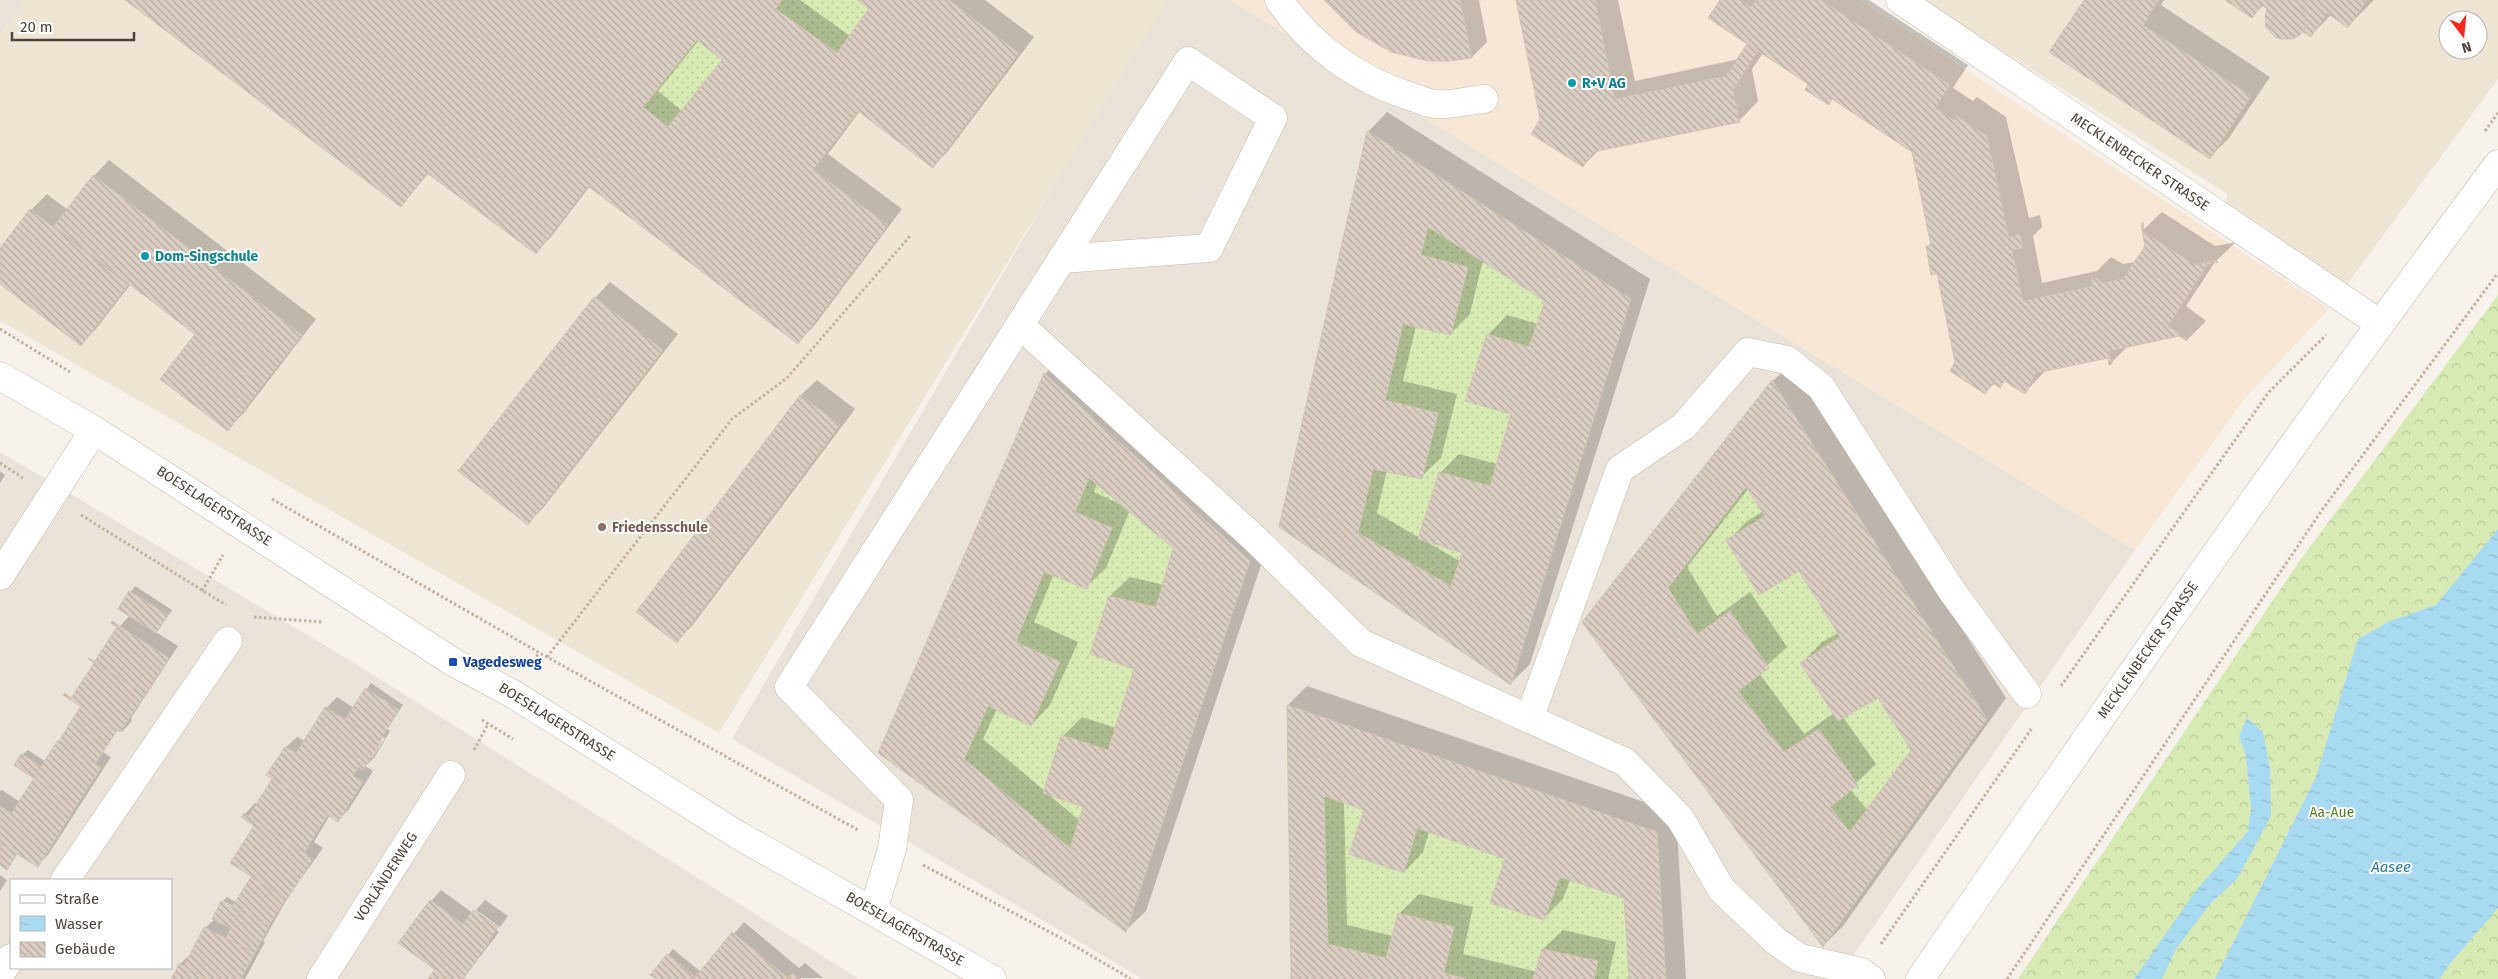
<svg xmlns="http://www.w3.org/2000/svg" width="2498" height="979" font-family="'Fira Sans',sans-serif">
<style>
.residential{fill:#eae3d9;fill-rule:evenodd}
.commercial{fill:#f7e7d7}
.education{fill:#efe5d5;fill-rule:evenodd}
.grass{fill:url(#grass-dots)}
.forest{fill:url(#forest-crowns)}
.water{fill:url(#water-ripples)}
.shadow{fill:#0003;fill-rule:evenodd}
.building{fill:url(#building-back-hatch);stroke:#d3c4b3;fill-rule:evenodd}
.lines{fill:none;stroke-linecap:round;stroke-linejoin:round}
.minor-casing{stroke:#c2b9ad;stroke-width:29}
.path{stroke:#c4b39e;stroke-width:3;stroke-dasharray:2.5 2.5;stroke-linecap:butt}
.minor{stroke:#fff;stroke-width:28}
.culture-dot{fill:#0f9aa8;stroke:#fff;stroke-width:2}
.education-dot{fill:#8d6e63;stroke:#fff;stroke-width:2}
.transit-dot{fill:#1a4fb4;stroke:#fff;stroke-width:2}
.labels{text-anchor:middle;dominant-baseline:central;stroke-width:4;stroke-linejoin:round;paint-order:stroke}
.culture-label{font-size:14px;font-weight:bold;fill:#0d838f;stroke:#fff;text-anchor:start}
.street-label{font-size:14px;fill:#4b4239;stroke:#fff}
.education-label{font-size:14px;font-weight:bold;fill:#785e54;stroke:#fff;text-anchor:start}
.transit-label{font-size:14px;font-weight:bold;fill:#164399;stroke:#fff;text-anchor:start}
.park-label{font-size:14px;fill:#527f29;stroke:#fff}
.water-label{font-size:15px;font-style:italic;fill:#2a7aa1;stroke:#fff}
</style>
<defs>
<pattern id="grass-dots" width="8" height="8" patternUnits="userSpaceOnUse" patternTransform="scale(1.25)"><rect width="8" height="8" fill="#d7eab4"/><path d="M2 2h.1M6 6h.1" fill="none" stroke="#baca9c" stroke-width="1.8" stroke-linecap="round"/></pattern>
<pattern id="forest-crowns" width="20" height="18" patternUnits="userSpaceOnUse" patternTransform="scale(1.25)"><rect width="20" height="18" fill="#d7eab4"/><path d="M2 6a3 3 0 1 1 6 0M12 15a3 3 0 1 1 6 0" fill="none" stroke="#baca9c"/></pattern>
<pattern id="water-ripples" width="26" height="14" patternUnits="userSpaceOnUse" patternTransform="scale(1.25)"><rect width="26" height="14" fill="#a8dbf2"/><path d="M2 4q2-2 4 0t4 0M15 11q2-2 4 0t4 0" fill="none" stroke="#92bdd0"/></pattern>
<pattern id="building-back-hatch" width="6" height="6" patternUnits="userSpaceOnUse" patternTransform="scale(1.25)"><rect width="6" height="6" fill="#dbcfc3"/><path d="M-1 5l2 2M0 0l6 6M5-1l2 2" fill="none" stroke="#b4aa9f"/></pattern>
</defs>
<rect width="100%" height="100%" fill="#f6f2eb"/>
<g class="residential">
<path d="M0,0H25L0,34Z"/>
<path d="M1162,0H1230L2135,550L1837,979H1143L732,739Z"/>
<path d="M0,452L346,658L859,979H0ZM11,880H171V968H11Z"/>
</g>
<path class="commercial" d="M1230,0H1860L2329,309L2246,397L2135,550Z"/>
<g class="education">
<path d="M25,0H1168L719,733L0,321V34Z"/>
<path d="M1923,0H2498V79L2346,286L2226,207L2227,194ZM2448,20H2478V50H2448Z"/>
</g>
<g class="grass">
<path d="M782,0H857L869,8L837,53L776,9Z"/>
<path d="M697,40L722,60L668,127L643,107Z"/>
<path d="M1428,227L1545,301L1529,347L1487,334L1466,401L1511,414L1490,486L1439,473L1418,539L1462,553L1451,586L1358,533L1373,469L1422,478L1438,413L1385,400L1403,324L1450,335L1468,268L1421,255Z"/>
<path d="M1089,478L1173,548L1156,607L1109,596L1090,654L1134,669L1108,750L1061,736L1043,793L1083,807L1070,848L964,759L988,706L1031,726L1059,662L1016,642L1044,572L1112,528L1075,512Z"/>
<path d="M1746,487L1840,637L1801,663L1838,721L1878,698L1911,750L1850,832L1830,807L1858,785L1819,729L1784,752L1738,691L1768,667L1731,611L1697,634L1668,588Z"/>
<path d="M1324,796L1364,810L1350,854L1404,873L1417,828L1505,859L1490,903L1544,920L1560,877L1624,898L1629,979H1594L1597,961L1542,949L1533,979H1467L1444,973L1454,927L1398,913L1386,958L1328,944Z"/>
</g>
<path class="forest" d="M2498,295V979H2018L2298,563Z"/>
<g class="water">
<path d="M2498,529V908L2449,965L2440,979H2215L2316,777L2358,639L2390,621L2436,605Z"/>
<path d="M2247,718L2263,732L2270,769L2271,816L2237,879L2211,903L2176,949L2162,979H2134L2195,892L2248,831L2251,808L2246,756L2239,736Z"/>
</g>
<g class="shadow">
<path d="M127,0H800L850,36L870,8L859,0H985L1034,37L948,151L933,166L860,111L828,154L902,209L814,326L798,342L590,186L551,237L536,252L429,173L401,205ZM699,40L724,60L682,111L658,91Z"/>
<path d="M1326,0H1479L1487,42L1472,57L1450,60L1355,30Z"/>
<path d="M1517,0H1618L1635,81L1739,59L1749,44L1722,0H1869L1968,65L1953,88L1973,101L1977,97L2006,117L2029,218L2040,215L2042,227L2033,236L2042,283L2097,271L2111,257L2123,264L2136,262L2146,246L2143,230L2162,212L2215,246L2236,242L2215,262L2186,306L2206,321L2187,340L2179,335L2129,345L2111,363L2109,357L2046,370L2025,392L2006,380L2000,386L1995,383L1985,392L1957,362L1938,272L1927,247L1932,242L1913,151L1833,99L1829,103L1810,84L1763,53L1752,69L1758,101L1739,121L1599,150L1583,166L1542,119Z"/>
<path d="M2085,0H2164L2161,5L2270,77L2229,138L2210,157Z"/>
<path d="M2227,0H2374L2348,26L2331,15L2311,35L2264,5L2252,16Z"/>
<path d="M1387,112L1650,279L1530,664L1511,683L1281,527L1368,132ZM1483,260L1546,300L1538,324L1507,315L1488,335L1512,413L1497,464L1459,454L1440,473L1420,538L1377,513L1387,470L1421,477L1441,458L1457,394L1403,381L1416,326L1450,334L1470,314ZM1425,541L1464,552L1460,561Z"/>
<path d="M109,160L316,319L243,414L227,429L197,334L130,285L96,329L80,345L0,282V250L31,210L47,194L68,210L94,176Z"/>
<path d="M610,282L678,334L543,508L528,523L595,298Z"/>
<path d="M1064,354L1269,541L1146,911L1126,930L879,753L1045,374ZM1097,483L1122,505L1094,492ZM1130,510L1175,548L1164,585L1130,577L1110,596L1135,669L1116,728L1082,717L1063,736L1045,791L983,739L997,709L1031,725L1050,705L1078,642L1034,622L1054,574L1086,587L1106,568ZM1047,793L1085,806L1080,821Z"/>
<path d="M1792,362L2006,698L1843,926L1824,945L1584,622L1773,381ZM1749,488L1764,511L1747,521L1728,541L1799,569L1839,632L1821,643L1802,663L1834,713L1804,734L1759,673L1787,647L1750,592L1717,616L1687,567ZM1879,696L1912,751L1868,811L1850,789L1876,764L1843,717Z"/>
<path d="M817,380L855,409L692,626L677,641L638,612L801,395Z"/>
<path d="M0,471L5,475L0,483Z"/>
<path d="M135,586L172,610L156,632L178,646L131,718L132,721L122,732L118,729L103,752L111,757L48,855L37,865L18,853L7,869L0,864V791L2,790L20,802L39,771L34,776L22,755L28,750L46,762L82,707L72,699L120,626L130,615L119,608Z"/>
<path d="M371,683L403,705L387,729L390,731L374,758L365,766L373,771L349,809L338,820L330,815L314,842L323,848L290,894L263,941L265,942L245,979H173L180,964L191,954L205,928L215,919L238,908L223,901L227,897L236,902L253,876L256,826L245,814L255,803L258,805L274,779L268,775L286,747L297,737L305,741L326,708L337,697L354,708ZM383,737L385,738L372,758H369Z"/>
<path d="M1307,686L1676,813L1686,979H1630L1625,898L1570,880L1563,899L1544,918L1506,858L1429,831L1423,852L1404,872L1365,809L1344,802L1347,925L1393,936L1399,914L1419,894L1473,907L1463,954L1537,972L1543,949L1563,930L1616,942L1608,979H1292L1288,705Z"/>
<path d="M0,875L7,880L0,891Z"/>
<path d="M441,890L499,932L463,979H430L437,969L431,901Z"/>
<path d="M485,900L508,916L500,927L476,910Z"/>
<path d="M744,922L799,968L805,963L823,978L658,979L668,955L673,949L701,972Z"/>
</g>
<g class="building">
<path d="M125,0H782L776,9L837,53L869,8L857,0H949L1019,53L933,168L858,111L813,170L888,225L798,344L588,186L536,254L427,173L401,207ZM697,40L722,60L668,127L643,107Z"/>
<path d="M1324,0H1460L1472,58L1450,61H1428L1391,52L1355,31Z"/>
<path d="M1516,0H1595L1615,99L1726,76L1747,44L1758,51L1733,90L1740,122L1593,152L1583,167L1531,134L1540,119Z"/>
<path d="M1720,0H1740L1751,7L1756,0H1821L1950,85L1935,108L1954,120L1956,116L1987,136L2009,237L2020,234L2023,248L2012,250L2023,301L2093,286L2091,275L2103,283L2123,279L2145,246L2141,225L2143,222L2144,232L2195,265L2215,260L2218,262L2208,264L2168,326L2186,338L2187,341L2179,336L2109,351L2112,364L2109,365L2108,358L2036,373L2025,394L2004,381L2000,388L1993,383L1985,394L1950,371L1955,362L1937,274L1931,275L1926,246H1931L1912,152L1832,99L1829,105L1805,90L1808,84L1708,18Z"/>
<path d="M2084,0H2146L2155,6L2143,25L2251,96L2210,159L2049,52Z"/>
<path d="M2146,0H2159L2155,6Z"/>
<path d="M2225,0H2300L2298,3L2306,16V26L2301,34L2293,39H2281L2275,37L2266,27L2265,17L2267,9L2262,5L2252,18Z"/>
<path d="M2300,0H2367L2348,28L2327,13L2311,37L2303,32L2306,26V16L2298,3Z"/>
<path d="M1367,131L1631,299L1511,685L1279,527ZM1428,227L1545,301L1529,347L1487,334L1465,401L1511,414L1490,486L1439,472L1418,539L1462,553L1451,586L1358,533L1373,469L1422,479L1438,413L1385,400L1403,324L1451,335L1468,267L1421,255Z"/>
<path d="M93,175L302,335L262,386L54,226Z"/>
<path d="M30,209L128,285L81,346L0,284V248Z"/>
<path d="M594,297L663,350L528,525L458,471Z"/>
<path d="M195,334L262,386L228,431L160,379Z"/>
<path d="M1044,373L1250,561L1126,932L878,753ZM1089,478L1173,548L1156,607L1109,596L1090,654L1134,669L1108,750L1061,735L1043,793L1083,807L1070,848L964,759L988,706L1031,726L1060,662L1016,642L1044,572L1087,589L1112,528L1075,512Z"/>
<path d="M1772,380L1987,719L1823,947L1582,622ZM1746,487L1765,516L1726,540L1759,595L1799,571L1840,637L1800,663L1838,721L1878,698L1911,750L1850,832L1830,807L1858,785L1819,729L1784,752L1738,691L1769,668L1730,611L1697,634L1668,588Z"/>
<path d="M800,395L840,425L677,643L636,612Z"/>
<path d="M129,591L168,615L156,633L118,609Z"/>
<path d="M112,621L169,658L145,695L88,658L95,661L117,627L111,623Z"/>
<path d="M88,658L145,695L120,732L63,695L65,693L71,698L94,663Z"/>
<path d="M365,688L399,710L379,742L345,720Z"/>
<path d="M1287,705L1657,832L1666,979H1629L1624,898L1560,877L1544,920L1490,903L1505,859L1417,828L1404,873L1349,854L1364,810L1324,796L1328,944L1386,958L1398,913L1454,927L1444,973L1467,979H1291Z"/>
<path d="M81,706L117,730L107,746L70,723Z"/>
<path d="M325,707L381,742L363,770L358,767L353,776L363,782L338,822L266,775L285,747L296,753Z"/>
<path d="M70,723L107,746L95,764L59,741Z"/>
<path d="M58,740L101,768L77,805L34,778Z"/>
<path d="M21,754L41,766L34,778L14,765Z"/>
<path d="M14,765L77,805L38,867L0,843V806L11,814L34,778Z"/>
<path d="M272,779L328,815L304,853L248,817Z"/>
<path d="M244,813L313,859L287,899L230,863L254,826L241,817Z"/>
<path d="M0,843L17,854L7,870L0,865Z"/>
<path d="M251,877L286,899L269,926L232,907Z"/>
<path d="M430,900L463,924L474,910L498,927L488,942L489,943L463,979H448L398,943Z"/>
<path d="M221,901L240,911L231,928L212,919Z"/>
<path d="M240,911L269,926L255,953L226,938Z"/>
<path d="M204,927L255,953L241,979H208L179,964L184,966Z"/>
<path d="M732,932L788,978L793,973L801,979H694Z"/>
<path d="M1542,949L1598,961L1594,979H1533Z"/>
<path d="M667,954L695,977L694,979H656L650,975Z"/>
<path d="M179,964L208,979H171Z"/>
<path d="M435,969L448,979H428Z"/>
</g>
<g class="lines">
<g class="minor-casing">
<g id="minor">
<path d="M1279,0C1310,46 1357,79 1409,96C1417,98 1426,103 1435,104C1450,106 1469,100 1484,99"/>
<path d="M1900,0L2379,323"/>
<path d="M1020,325L1254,538L1361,643L1625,762L1680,818L1722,890L1777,942L1800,958L1861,972L1871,979"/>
<path d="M0,376L94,430L453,662L513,694L738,835L992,979"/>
<path d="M0,576L94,430"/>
<path d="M1529,719L1620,469L1684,426L1748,352L1787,360L1821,387L1952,591L2027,694"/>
<path d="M65,880L228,641"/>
<path d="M873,911L892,849L899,800L789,687C922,478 1055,269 1188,61L1273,118L1209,248L1062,259"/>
<path d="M0,974L11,958"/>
<path d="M321,979L451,775"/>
<path d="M1920,979C2109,705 2299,431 2498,164"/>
</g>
</g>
<g class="path">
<path d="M2485,131L2498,113"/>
<path d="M0,329L70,372"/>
<path d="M0,463L23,478"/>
<path d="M272,499L547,657L858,830"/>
<path d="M81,515L226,605"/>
<path d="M202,591L223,555"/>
<path d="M254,617L322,622"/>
<path d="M547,657L732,419L787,378L910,236"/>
<path d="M531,665L539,653"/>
<path d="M2061,686L2269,392L2326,335"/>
<path d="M482,720L513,739"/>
<path d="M474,750L488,724"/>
<path d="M923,865L1061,938L1131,979"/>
<path d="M1881,944L2032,728"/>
<path d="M2007,979L2322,510L2498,273"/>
</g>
<use href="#minor" class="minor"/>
</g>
<g class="culture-dot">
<circle cx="1572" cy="83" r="5"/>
<circle cx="145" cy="256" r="5"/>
</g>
<circle class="education-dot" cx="602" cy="527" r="5"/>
<rect class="transit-dot" x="448" y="657" width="10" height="10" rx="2.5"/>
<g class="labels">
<g class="culture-label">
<text x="1582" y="83">R+V AG</text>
<text x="155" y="256">Dom-Singschule</text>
</g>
<g class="street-label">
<text transform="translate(2140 162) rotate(34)">MECKLENBECKER STRASSE</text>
<text transform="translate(214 506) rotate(33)">BOESELAGERSTRASSE</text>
<text transform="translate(2148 650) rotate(-55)">MECKLENBECKER STRASSE</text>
<text transform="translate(557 722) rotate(32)">BOESELAGERSTRASSE</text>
<text transform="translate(386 877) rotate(-57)">VORLÄNDERWEG</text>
<text transform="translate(905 929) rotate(30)">BOESELAGERSTRASSE</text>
</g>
<g class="education-label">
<text x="612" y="527">Friedensschule</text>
</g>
<g class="transit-label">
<text x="463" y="662">Vagedesweg</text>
</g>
<g class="park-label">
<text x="2332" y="812">Aa-Aue</text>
</g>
<g class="water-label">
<text x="2391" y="867">Aasee</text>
</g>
</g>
<rect x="10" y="879" width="162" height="90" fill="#ffffff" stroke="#b7b3b0"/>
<rect x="20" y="895" width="25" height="8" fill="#ffffff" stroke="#b7b3b0"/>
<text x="55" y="904" font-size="15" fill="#4b4239">Straße</text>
<rect x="20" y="916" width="25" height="15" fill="url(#water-ripples)" stroke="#b7b3b0"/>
<text x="55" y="929" font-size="15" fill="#4b4239">Wasser</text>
<rect x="20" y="942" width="25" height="15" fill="url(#building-back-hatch)" stroke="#b7b3b0"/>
<text x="55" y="954" font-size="15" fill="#4b4239">Gebäude</text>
<g transform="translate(2463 35) rotate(164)"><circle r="24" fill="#ffffff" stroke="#b7b3b0"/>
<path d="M0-4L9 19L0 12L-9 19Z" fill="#fe271b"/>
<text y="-8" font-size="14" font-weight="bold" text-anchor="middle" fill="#4b4239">N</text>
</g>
<path d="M12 32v8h122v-8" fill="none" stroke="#4b4239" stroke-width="2.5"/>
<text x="20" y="32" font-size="15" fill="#4b4239" stroke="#ffffff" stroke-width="4" paint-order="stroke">20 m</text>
</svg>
